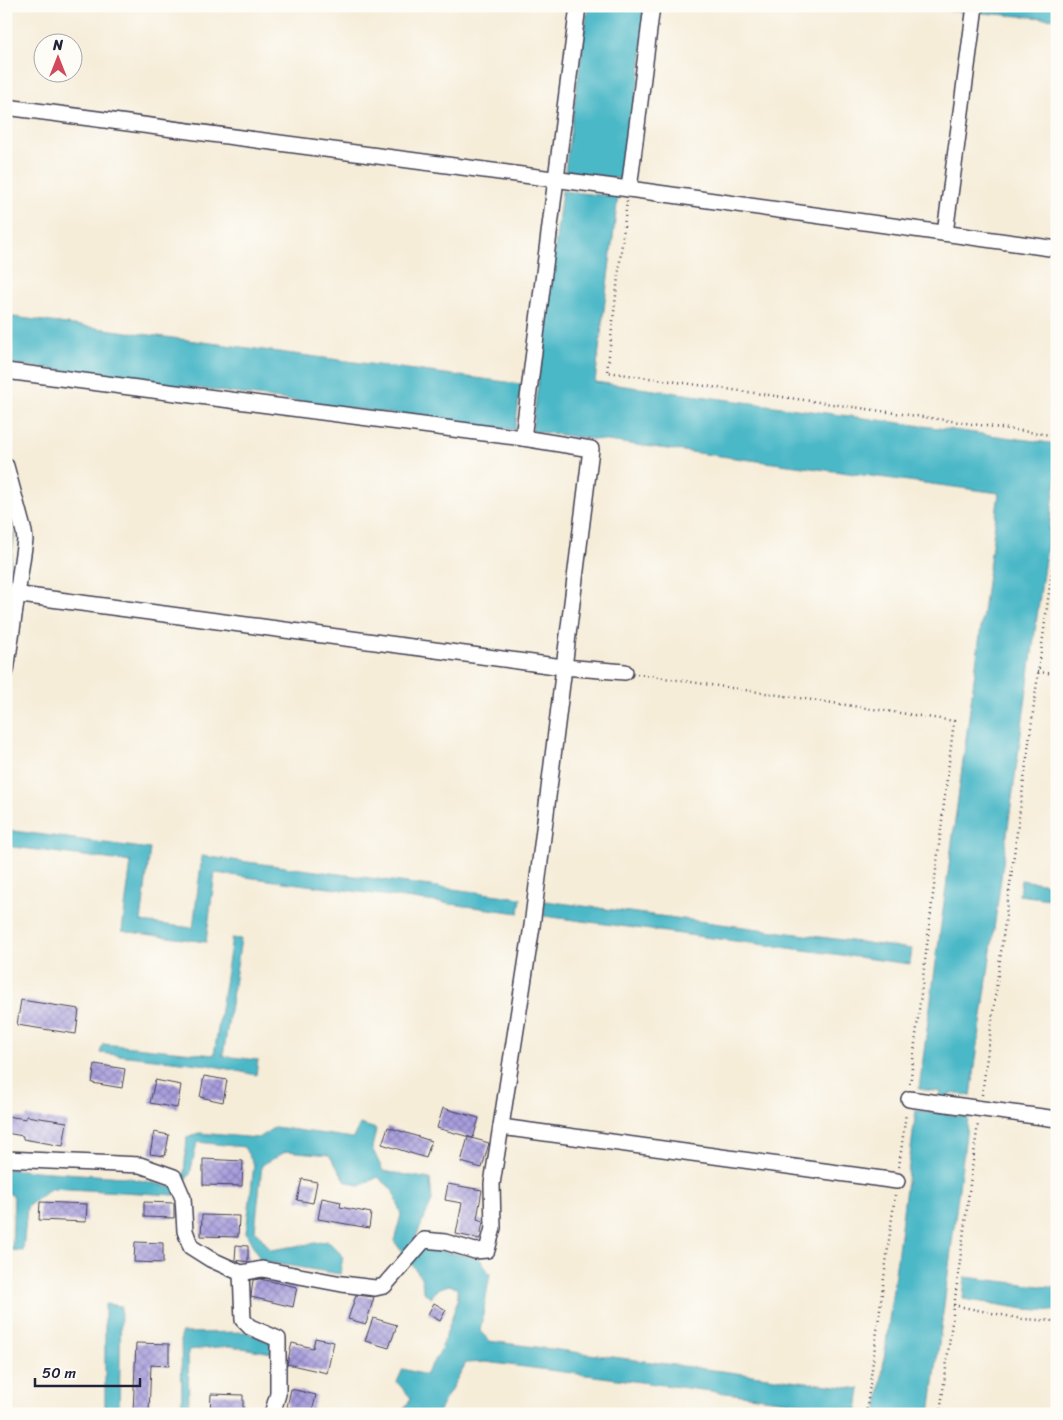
<svg xmlns="http://www.w3.org/2000/svg" width="1063" height="1420" font-family="Sriracha,sans-serif">
<style>
.water{fill:#4cb8c7;stroke:#376d81}
.building{fill:url(#building-cross-hatch)}
.lines{fill:none;stroke-linecap:round;stroke-linejoin:round}
.minor-casing{stroke:#424053;stroke-width:18}
.path{stroke:#424053;stroke-width:2.5;stroke-dasharray:1 4;stroke-linecap:butt}
.minor{stroke:#fff;stroke-width:15}
</style>
<defs>
<pattern id="building-cross-hatch" width="8" height="8" patternUnits="userSpaceOnUse" patternTransform="scale(1.25)"><rect width="8" height="8" fill="#a89edd"/><path d="M0 0l8 8M0 8l8-8" fill="none" stroke="#8880b4"/></pattern>
</defs>
<rect width="100%" height="100%" fill="#fdfcf7"/>
<filter id="ink" filterUnits="userSpaceOnUse"><feTurbulence type="fractalNoise" baseFrequency=".02" numOctaves="2"/><feDisplacementMap in="SourceGraphic" scale="10" xChannelSelector="R" yChannelSelector="G"/><feConvolveMatrix kernelMatrix="1 2 1 2 8 2 1 2 1" color-interpolation-filters="sRGB"/></filter>
<filter id="wash" filterUnits="userSpaceOnUse"><feTurbulence type="fractalNoise" baseFrequency=".0096" numOctaves="4" result="noise"/><feDisplacementMap in="SourceGraphic" scale="20" xChannelSelector="R" yChannelSelector="G"/><feGaussianBlur stdDeviation="1.12" result="paint"/><feColorMatrix in="noise" values="0 0 0 0 0 0 0 0 0 0 0 0 0 0 0 0 0 1.4 0 .05"/><feComposite in="paint" operator="in"/></filter>
<g filter="url(#wash)">
<rect width="100%" height="100%" fill="#f6edd9"/>
<g class="water">
<path d="M588,6H647L640,73L621,179L565,171Z"/>
<path d="M909,6H969V13Z"/>
<path d="M982,6H1057V19L982,13Z"/>
<path d="M562,191L618,197L595,382L1057,444V472L971,1096L950,1093L947,1114L968,1118L930,1414H877L916,1110L938,1113L941,1092L919,1089L999,493L532,431Z"/>
<path d="M6,316L521,384L515,430L6,363Z"/>
<path d="M6,508L14,536L9,581L6,580Z"/>
<path d="M6,830L150,849L141,922L193,928L202,856L521,898L519,913L215,873L206,942L122,931L131,862L6,846Z"/>
<path d="M1021,880L1057,885V900L1019,895Z"/>
<path d="M545,901L912,949L910,964L544,916Z"/>
<path d="M232,938L241,939L223,1056L258,1060L256,1075L209,1065L100,1053L103,1044L214,1055Z"/>
<path d="M360,1124L376,1129L372,1148L383,1171L430,1179L432,1201L415,1239L429,1249L479,1258L490,1274L480,1331L489,1341L860,1389L857,1410L486,1362L466,1363L437,1414H401L411,1398L397,1382L403,1369L425,1375L441,1350L458,1299L457,1288L449,1285L437,1289L432,1297L423,1292L422,1278L394,1241L401,1215L394,1191L378,1177L360,1186L346,1181L329,1155L287,1151L262,1165L255,1230L271,1250L328,1241L343,1256L340,1274L261,1261L246,1233L254,1165L244,1147L197,1142L190,1174L174,1195L51,1188L27,1207L23,1251L12,1250L14,1196L6,1192V1169L124,1177L172,1187L184,1175L187,1137L199,1133L258,1138L275,1127L353,1138Z"/>
<path d="M965,1277L1057,1288V1311L1025,1309L963,1299Z"/>
<path d="M105,1304L121,1306L119,1414H105Z"/>
<path d="M246,1332L271,1343L272,1353L230,1346L188,1350L189,1414H182L181,1333Z"/>
</g>
<g id="blocks">
<g class="building">
<path d="M21,1000L79,1009L76,1034L17,1025Z"/>
<path d="M95,1064L125,1069L122,1088L92,1083Z"/>
<path d="M204,1076L227,1080L223,1102L200,1097Z"/>
<path d="M155,1080L181,1085L177,1108L150,1103Z"/>
<path d="M443,1108L479,1118L473,1138L437,1128Z"/>
<path d="M6,1116L26,1119V1116L67,1122L63,1146L23,1139V1136L6,1133Z"/>
<path d="M388,1127L431,1141L426,1158L382,1144Z"/>
<path d="M154,1132L169,1135L165,1156L150,1154Z"/>
<path d="M468,1137L489,1143L482,1168L461,1162Z"/>
<path d="M203,1159L243,1161L242,1186L203,1185Z"/>
<path d="M302,1179L317,1182L313,1203L297,1200Z"/>
<path d="M448,1184L482,1190L477,1219L483,1221L480,1239L456,1234L462,1203L445,1200Z"/>
<path d="M322,1198L341,1202L340,1207L371,1213L369,1228L318,1219Z"/>
<path d="M40,1202L87,1204L86,1222L39,1220Z"/>
<path d="M144,1202L174,1203V1218L144,1217Z"/>
<path d="M202,1215L239,1216L238,1237L201,1236Z"/>
<path d="M135,1242L163,1243V1263L134,1262Z"/>
<path d="M236,1245L248,1246V1262L235,1260Z"/>
<path d="M260,1279L297,1287L293,1307L251,1297L253,1280Z"/>
<path d="M356,1295L374,1297L366,1324L348,1319Z"/>
<path d="M434,1303L446,1310L440,1321L428,1314Z"/>
<path d="M373,1318L397,1325L389,1348L365,1341Z"/>
<path d="M315,1338L334,1342L327,1373L287,1364L292,1343L313,1348Z"/>
<path d="M136,1343L169,1344V1366L151,1365L149,1413H133Z"/>
<path d="M291,1389L316,1395L312,1412L287,1407Z"/>
<path d="M211,1394L243,1395V1414H210Z"/>
</g>
</g>
</g>
<g filter="url(#ink)">
<use href="#blocks" fill-opacity="0" stroke="#424053" stroke-width="1"/>
<g class="lines">
<g class="minor-casing">
<g id="minor">
<path d="M6,107L629,189L1057,249"/>
<path d="M629,189L652,6"/>
<path d="M945,233L975,6"/>
<path d="M6,371L523,438"/>
<path d="M6,466L24,532L25,540L6,671"/>
<path d="M6,593L563,667L625,672"/>
<path d="M909,1099L1057,1119"/>
<path d="M501,1127L897,1181"/>
<path d="M6,1159L140,1165L174,1177L183,1198L185,1231L191,1247L210,1259L241,1273L262,1269L342,1284L375,1288L384,1286L424,1240L445,1242L475,1251L487,1250L493,1228L492,1184L532,926L591,449L523,438L578,6"/>
<path d="M241,1273L243,1320L250,1327L278,1339V1394L272,1414"/>
</g>
</g>
<g class="path">
<path d="M627,201L607,372L1057,436"/>
<path d="M1038,672L1057,674"/>
<path d="M637,674L954,721L910,1085"/>
<path d="M982,1095L1057,532"/>
<path d="M899,1167L906,1113"/>
<path d="M953,1305L1022,1319L1057,1321"/>
<path d="M866,1414L895,1195"/>
<path d="M940,1414L978,1123"/>
</g>
<use href="#minor" class="minor"/>
</g>
</g>
<rect width="1063" height="1420" fill="none" stroke="#fdfcf7" stroke-width="25"/>
<g transform="translate(58 58)"><circle r="24" fill="#fdfcf7" stroke="#a5a5ac"/>
<path d="M0-4L9 19L0 12L-9 19Z" fill="#d1495b"/>
<text y="-8" font-size="14" font-weight="bold" text-anchor="middle" fill="#22223b">N</text>
</g>
<path d="M35 1378v8h105v-8" fill="none" stroke="#22223b" stroke-width="2.5"/>
<text x="42" y="1378" font-size="15" fill="#22223b" stroke="#fdfcf7" stroke-width="4" paint-order="stroke">50 m</text>
</svg>
